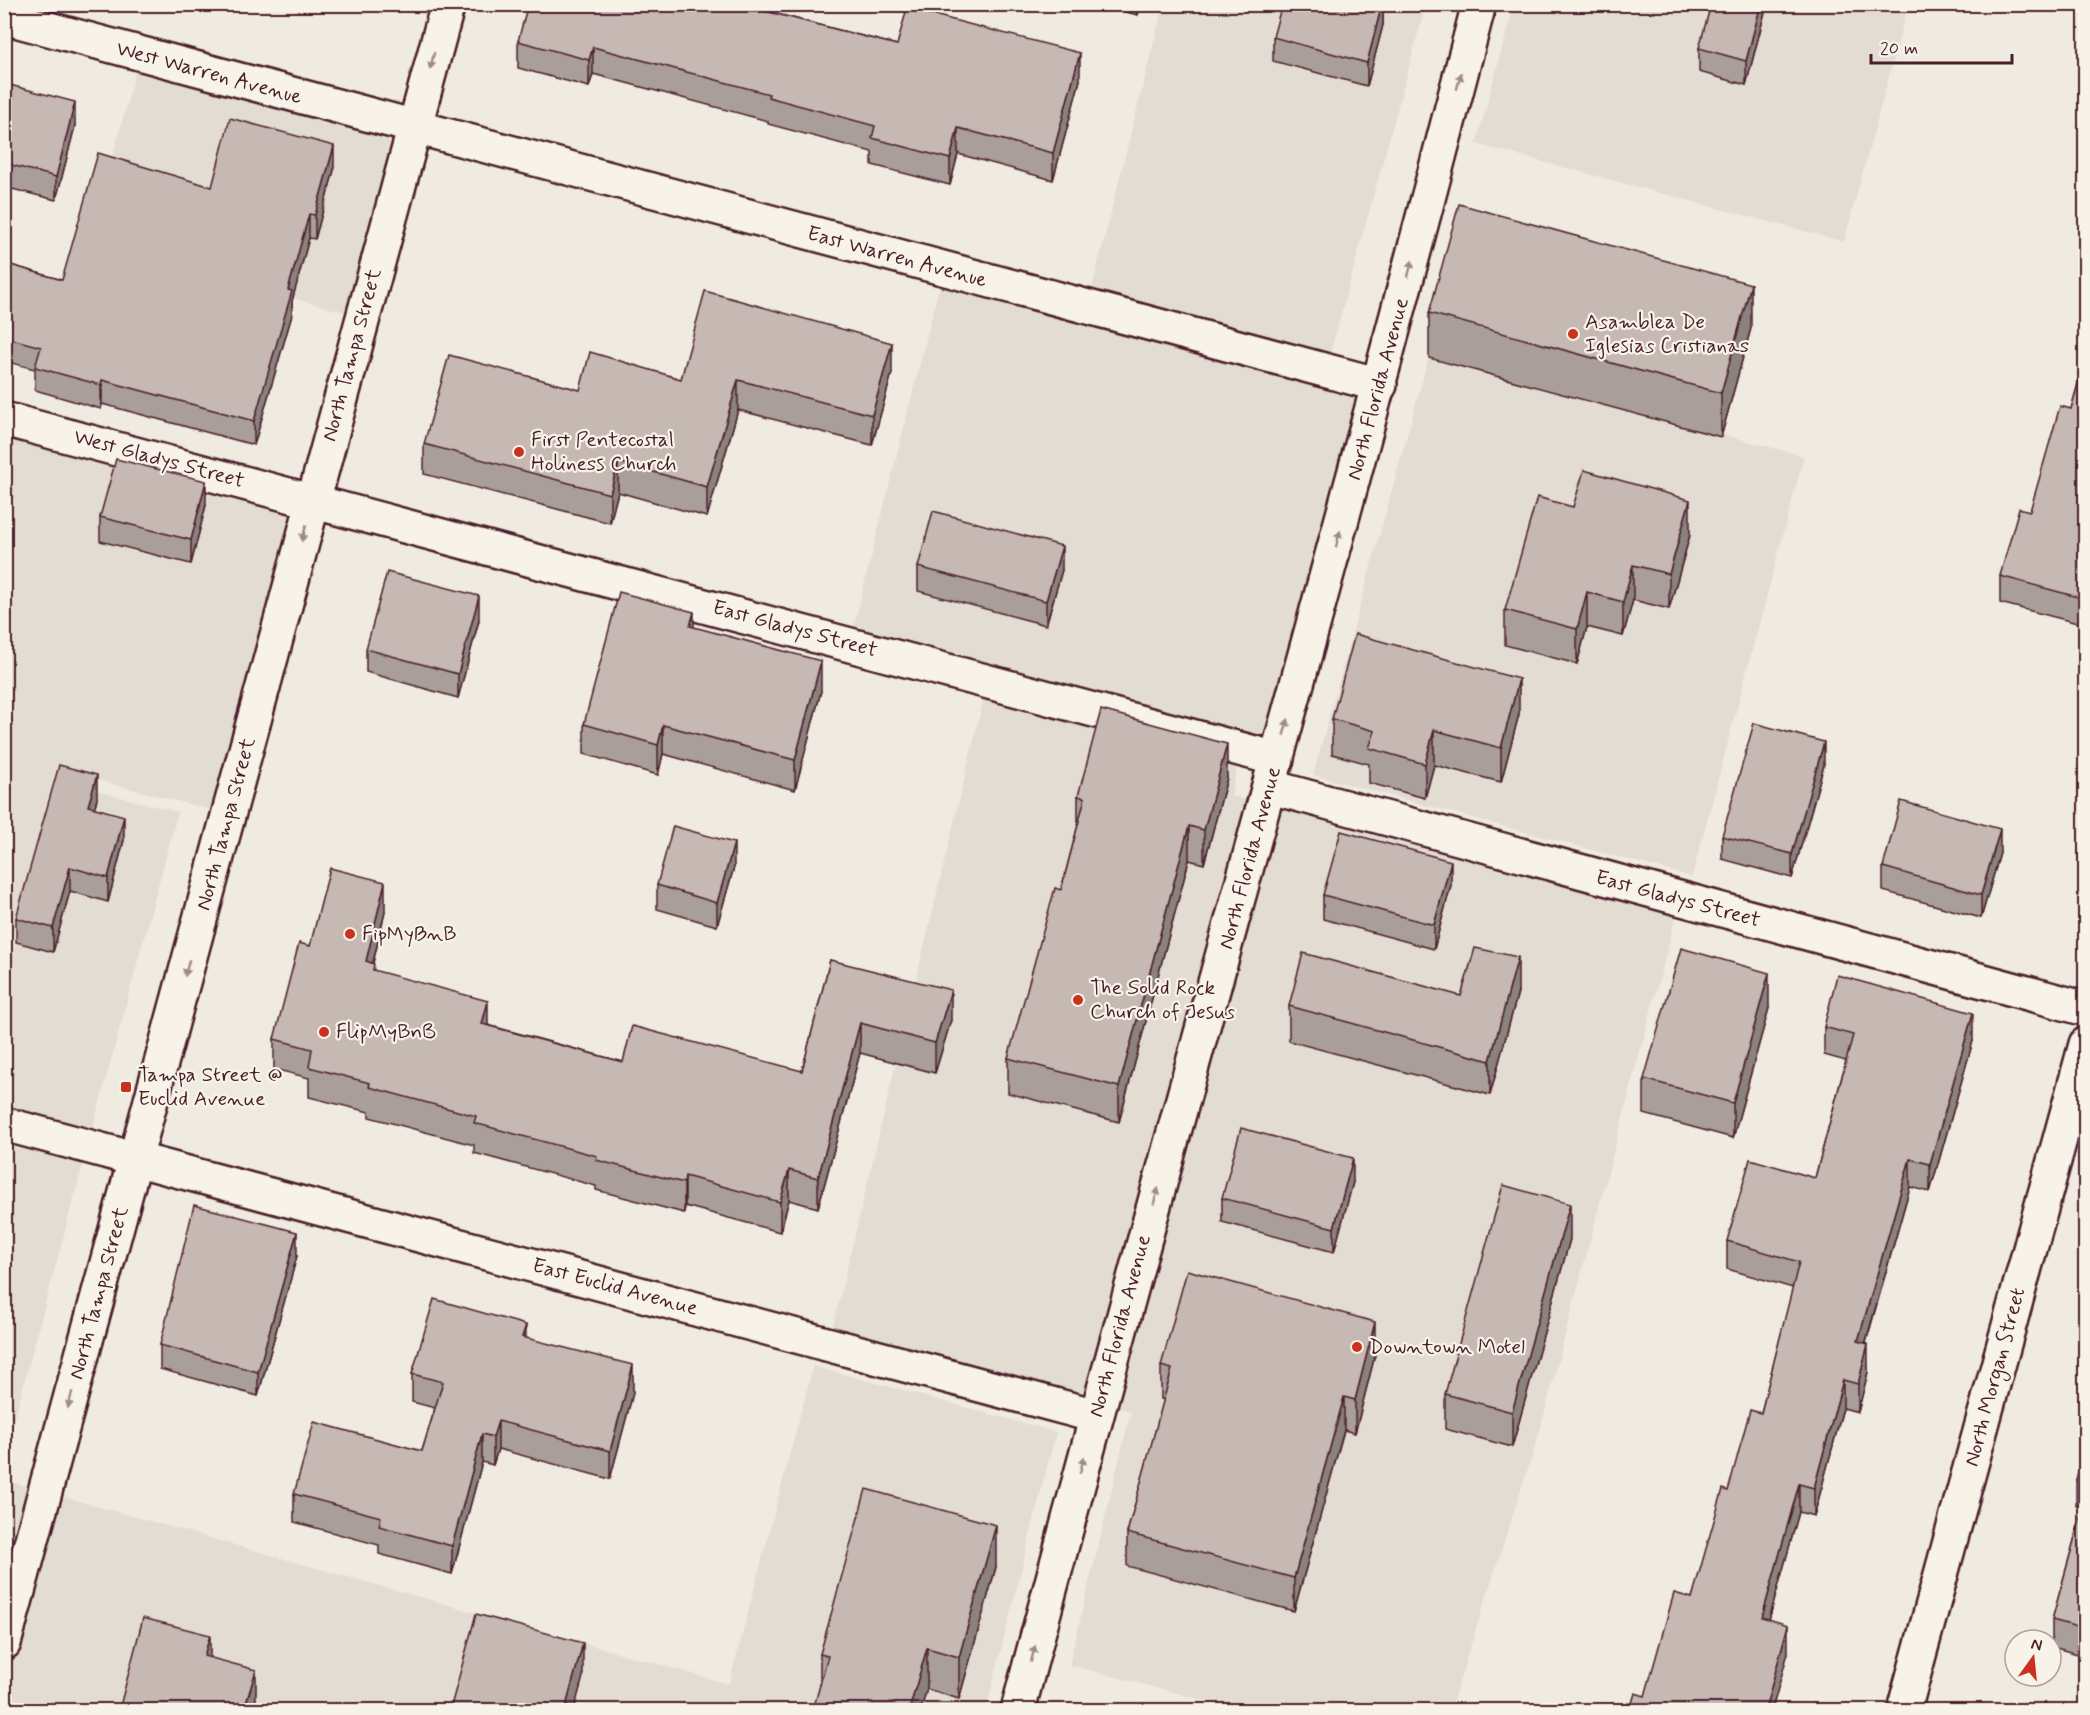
<svg xmlns="http://www.w3.org/2000/svg" width="2090" height="1715" font-family="Mynerve,sans-serif">
<style>
.built{fill:#e3dcd2}
.lines{fill:none;stroke-linecap:round;stroke-linejoin:round}
.street-casing{stroke:#4a1f2b;stroke-width:38}
.primary-casing{stroke:#4a1f2b;stroke-width:38}
.street{stroke:#f7f3e8;stroke-width:33}
.primary{stroke:#f7f3e8;stroke-width:33}
.wall{fill:#aa9e9a;stroke:#4a1f2b;stroke-width:1.5}
.shaded-wall{fill:#8b817d;stroke:#4a1f2b;stroke-width:1.5}
.building{fill:#c6b8b3;stroke:#4a1f2b;stroke-width:1.5}
.oneway{fill:#a0898a}
.poi-dot{fill:#c8321e;stroke:#f7f3e8;stroke-width:2}
.labels{text-anchor:middle;dominant-baseline:central;stroke-width:4.5;stroke-linejoin:round;paint-order:stroke}
.street-label{font-size:21px;fill:#4a1f2b;stroke:#f7f3e8}
.poi-label{font-size:21px;fill:#4a1f2b;stroke:#f7f3e8;text-anchor:start}
</style>
<rect width="100%" height="100%" fill="#f0ebe0"/>
<filter id="ink" filterUnits="userSpaceOnUse"><feTurbulence type="fractalNoise" baseFrequency=".0167" numOctaves="2"/><feDisplacementMap in="SourceGraphic" scale="12" xChannelSelector="R" yChannelSelector="G"/><feConvolveMatrix kernelMatrix="1 2 1 2 8 2 1 2 1" color-interpolation-filters="sRGB"/></filter>
<g filter="url(#ink)">
<g class="built">
<path d="M1163,5H1426L1330,354L1091,292Z"/>
<path d="M1514,5H1908L1844,242L1476,144Z"/>
<path d="M138,62L410,128L359,316L89,244Z"/>
<path d="M943,272L1373,388L1277,747L852,633Z"/>
<path d="M1429,356L1804,456L1692,877L1313,775Z"/>
<path d="M5,423L307,499L211,810L56,769L5,960Z"/>
<path d="M984,697L1238,764L1231,796L1676,916L1539,1434L1450,1710H1241L1069,1665L1131,1411L832,1330Z"/>
<path d="M59,781L178,812L5,1453V983Z"/>
<path d="M813,1366L1056,1432L986,1710H5L4,1480L729,1684Z"/>
</g>
<g class="lines">
<g class="street-casing">
<g id="street">
<path d="M4,17L1380,385"/>
<path d="M4,419L1277,759"/>
<path d="M1271,787L2086,1009"/>
<path d="M4,1124L1096,1416"/>
<path d="M1904,1710L2086,1044"/>
</g>
</g>
<g class="primary-casing">
<g id="primary">
<path d="M4,1643L448,4"/>
<path d="M1018,1710C1168,1141 1331,575 1479,4"/>
</g>
</g>
<use href="#street" class="street"/>
<use href="#primary" class="primary"/>
</g>
<g class="wall">
<path d="M762,4V10L897,45L1080,80L1053,180L958,154L950,185L872,165V152L768,124V121L593,74L589,87L518,68V41Z"/>
<path d="M1095,4H1141L1138,15Z"/>
<path d="M1383,4V25L1367,86L1273,61V37Z"/>
<path d="M1767,4L1746,85L1699,72V48Z"/>
<path d="M4,91L75,126L56,200L4,187Z"/>
<path d="M334,170L315,239L309,238L292,301V315L254,445L102,404L101,409L35,390V369L4,361V263L62,280L212,187Z"/>
<path d="M1429,313L1751,328L1721,437L1429,358Z"/>
<path d="M2085,359V625L2000,603V576L2030,511L2071,409Z"/>
<path d="M892,373L872,445L738,410L707,517L618,492L610,523L424,474V444L580,390L681,379Z"/>
<path d="M206,505L191,564L100,541V517Z"/>
<path d="M1573,507L1690,535L1669,609L1633,600L1623,636L1587,627L1577,664L1505,645V610Z"/>
<path d="M918,567L1062,570L1046,625L918,591Z"/>
<path d="M479,620L458,698L366,672V649Z"/>
<path d="M694,627L821,691L795,790L663,754L658,775L584,754V724Z"/>
<path d="M1519,714L1501,782L1434,765L1425,798L1369,783V764L1332,754V719Z"/>
<path d="M1824,765L1792,878L1722,859V836Z"/>
<path d="M1227,778L1204,864L1189,860L1119,1122L1008,1093V1058L1061,890L1078,825V796Z"/>
<path d="M97,799L94,808L124,840L108,902L70,891L53,952L16,942V918Z"/>
<path d="M2000,853L1981,918L1883,891V867Z"/>
<path d="M734,867L717,926L657,909V885Z"/>
<path d="M1451,885L1434,949L1323,919V895Z"/>
<path d="M385,912L373,963L374,971L488,1025L623,1062L802,1071L830,960L951,1020L935,1073L860,1053L818,1208L789,1200L780,1232L685,1206L684,1213L596,1190V1186L474,1153V1145L369,1117V1112L309,1097V1078L274,1069V1039L310,946Z"/>
<path d="M1518,992L1490,1095L1289,1041V1006Z"/>
<path d="M1769,1008L1733,1138L1644,1114V1079Z"/>
<path d="M1824,1027L1973,1041L1930,1192L1910,1187L1866,1343L1868,1372L1858,1412L1843,1408L1814,1516L1799,1512L1769,1619L1788,1653L1645,1696L1692,1598L1728,1491L1761,1413L1793,1288L1727,1269V1241L1815,1178L1846,1061L1824,1055Z"/>
<path d="M1353,1182L1334,1252L1222,1222V1198Z"/>
<path d="M1570,1239L1512,1447L1445,1429V1394Z"/>
<path d="M297,1256L258,1396L160,1369V1345Z"/>
<path d="M526,1338L633,1393L610,1479L498,1449L493,1465L482,1462L452,1574L379,1554V1545L294,1522V1494L422,1451L435,1408L412,1402V1374Z"/>
<path d="M1375,1355L1355,1433L1344,1430L1294,1611L1127,1566V1533L1164,1400L1161,1399V1366Z"/>
<path d="M2085,1446V1656L2052,1647V1620L2083,1508L2076,1506V1480Z"/>
<path d="M996,1567L959,1699L927,1689L820,1685V1654Z"/>
<path d="M210,1657L256,1702L253,1710H119Z"/>
</g>
<g class="shaded-wall">
<path d="M759,4H762V17L757,9Z"/>
<path d="M1138,4H1141L1138,15Z"/>
<path d="M1382,4H1383V25L1367,86V63Z"/>
<path d="M1761,4H1767L1746,85V61Z"/>
<path d="M593,47V74L589,87V60Z"/>
<path d="M1080,53V80L1053,180V153Z"/>
<path d="M75,102V126L56,200V177Z"/>
<path d="M958,128V154L950,185V159Z"/>
<path d="M334,146V170L315,239V215Z"/>
<path d="M309,214V238L292,301V315L254,445V421L288,290Z"/>
<path d="M1751,284V328L1721,437V393Z"/>
<path d="M892,343V373L872,445V415Z"/>
<path d="M102,380V404L101,409V385Z"/>
<path d="M738,380V410L707,517V487Z"/>
<path d="M618,462V492L610,523V494Z"/>
<path d="M206,481V505L191,564V540Z"/>
<path d="M1690,500V535L1669,609V574Z"/>
<path d="M1062,546V570L1046,625V601Z"/>
<path d="M1633,565V600L1623,636V602Z"/>
<path d="M1587,592V627L1577,664V629Z"/>
<path d="M479,596V620L458,698V674Z"/>
<path d="M694,612V641L690,626Z"/>
<path d="M821,661V691L795,790V760Z"/>
<path d="M1519,679V714L1501,782V748Z"/>
<path d="M663,725V754L658,775V745Z"/>
<path d="M1434,730V765L1425,798V764Z"/>
<path d="M1824,742V765L1792,878V854Z"/>
<path d="M1227,744V778L1204,864V830Z"/>
<path d="M97,775V799L88,829V806Z"/>
<path d="M124,816V840L108,902V878Z"/>
<path d="M1189,826V860L1119,1122V1087Z"/>
<path d="M2000,829V853L1981,918V895Z"/>
<path d="M734,843V867L717,926V903Z"/>
<path d="M1451,861V885L1434,949V925Z"/>
<path d="M70,867V891L53,952V928Z"/>
<path d="M385,882V912L366,991V961Z"/>
<path d="M1518,957V992L1490,1095V1061Z"/>
<path d="M1769,973V1008L1733,1138V1103Z"/>
<path d="M951,990V1020L935,1073V1043Z"/>
<path d="M488,1001V1031L482,1024Z"/>
<path d="M1973,1013V1041L1930,1192V1164Z"/>
<path d="M860,1023V1053L818,1208V1178Z"/>
<path d="M1353,1158V1182L1334,1252V1228Z"/>
<path d="M1910,1159V1187L1858,1369V1341Z"/>
<path d="M789,1170V1200L780,1232V1202Z"/>
<path d="M685,1176V1206L684,1213V1183Z"/>
<path d="M1570,1204V1239L1512,1447V1412Z"/>
<path d="M297,1232V1256L258,1396V1372Z"/>
<path d="M1375,1322V1355L1355,1433V1400Z"/>
<path d="M526,1325V1353L522,1337Z"/>
<path d="M1868,1344V1372L1858,1412V1384Z"/>
<path d="M633,1365V1393L610,1479V1451Z"/>
<path d="M1843,1380V1408L1814,1516V1488Z"/>
<path d="M1344,1397V1430L1294,1611V1578Z"/>
<path d="M498,1421V1449L493,1465V1437Z"/>
<path d="M482,1434V1462L452,1574V1546Z"/>
<path d="M1799,1484V1512L1762,1645V1617Z"/>
<path d="M996,1525V1567L959,1699V1657Z"/>
<path d="M1788,1625V1653L1772,1710H1765Z"/>
<path d="M210,1635V1667L204,1656Z"/>
<path d="M583,1643V1677L574,1710H565Z"/>
<path d="M927,1648V1689L921,1710H909Z"/>
<path d="M256,1670V1702L253,1710H244Z"/>
</g>
<g class="building">
<path d="M528,4H759L757,9L897,45L907,8L1080,53L1053,153L958,128L950,159L872,138L875,126L768,97L769,94L593,47L589,60L518,41Z"/>
<path d="M1282,4H1382L1367,63L1273,37Z"/>
<path d="M1711,4H1761L1746,61L1699,48Z"/>
<path d="M6,84L75,102L56,177L4,163V91Z"/>
<path d="M230,118L334,146L315,215L309,214L288,290L292,291L254,421L102,380L101,385L35,367L41,347L4,337V263L62,280L98,153L212,187Z"/>
<path d="M1459,204L1751,284L1721,393L1429,313Z"/>
<path d="M705,291L892,343L872,415L738,380L707,487L618,462L610,494L424,444L449,355L580,390L590,352L681,379Z"/>
<path d="M2085,359V599L2000,576L2019,508L2030,511L2060,406L2071,409Z"/>
<path d="M116,459L206,481L191,540L100,517Z"/>
<path d="M1584,470L1690,500L1669,574L1633,565L1623,602L1587,592L1577,629L1505,610L1537,497L1573,507Z"/>
<path d="M933,511L1062,546L1046,601L918,567Z"/>
<path d="M387,572L479,596L458,674L366,649Z"/>
<path d="M619,592L694,612L690,626L821,661L795,760L663,725L658,745L584,724Z"/>
<path d="M1355,634L1519,679L1501,748L1434,730L1425,764L1369,748L1375,731L1332,719Z"/>
<path d="M1101,710L1227,744L1204,830L1189,826L1119,1087L1008,1058L1055,888L1061,890L1085,798L1078,796Z"/>
<path d="M1754,723L1824,742L1792,854L1722,836Z"/>
<path d="M59,765L97,775L88,806L124,816L108,878L70,867L53,928L16,918Z"/>
<path d="M1901,801L2000,829L1981,895L1883,867Z"/>
<path d="M673,826L734,843L717,903L657,885Z"/>
<path d="M1341,831L1451,861L1434,925L1323,895Z"/>
<path d="M330,868L385,882L366,961L374,964L373,970L488,1001L482,1024L623,1062L632,1026L802,1071L830,960L951,990L935,1043L860,1023L818,1178L789,1170L780,1202L685,1176L684,1183L596,1160L597,1156L474,1123L476,1116L369,1087L370,1083L309,1067L312,1049L274,1039L299,943L310,946Z"/>
<path d="M1475,948L1518,957L1490,1061L1289,1006L1303,953L1461,996Z"/>
<path d="M1681,948L1769,973L1733,1103L1644,1079Z"/>
<path d="M1837,975L1973,1013L1930,1164L1910,1159L1858,1341L1868,1344L1858,1384L1843,1380L1814,1488L1799,1484L1762,1617L1788,1625L1765,1710H1630L1635,1693L1645,1696L1674,1593L1692,1598L1723,1489L1728,1491L1750,1410L1761,1413L1799,1262L1727,1241L1750,1159L1815,1178L1853,1035L1824,1027Z"/>
<path d="M1241,1128L1353,1158L1334,1228L1222,1198Z"/>
<path d="M1503,1185L1570,1204L1512,1412L1445,1394Z"/>
<path d="M194,1205L297,1232L258,1372L160,1345Z"/>
<path d="M1187,1270L1375,1322L1355,1400L1344,1397L1294,1578L1127,1533L1172,1369L1161,1366Z"/>
<path d="M434,1299L526,1325L522,1337L633,1365L610,1451L498,1421L493,1437L482,1434L452,1546L379,1526L381,1517L294,1494L314,1422L422,1451L443,1382L412,1374Z"/>
<path d="M2085,1446V1482L2076,1480Z"/>
<path d="M866,1489L996,1525L959,1657L927,1648L909,1710H813L828,1656L820,1654Z"/>
<path d="M2085,1501V1629L2052,1620Z"/>
<path d="M476,1614L583,1643L565,1710H450Z"/>
<path d="M143,1618L210,1635L204,1656L256,1670L244,1710H204L191,1707L190,1710H119Z"/>
<path d="M2044,1704L2066,1710H2042Z"/>
</g>
<defs><path id="oneway-solid" d="M-6-.8H1V-3.2L6.5 0L1 3.2V.8H-6Z" transform="scale(1.5)"/></defs>
<g class="oneway">
<use href="#oneway-solid" transform="translate(432 61) rotate(105)"/>
<use href="#oneway-solid" transform="translate(1459 81) rotate(-75)"/>
<use href="#oneway-solid" transform="translate(1410 269) rotate(-75)"/>
<use href="#oneway-solid" transform="translate(304 533) rotate(105)"/>
<use href="#oneway-solid" transform="translate(1338 539) rotate(-75)"/>
<use href="#oneway-solid" transform="translate(1286 727) rotate(-74)"/>
<use href="#oneway-solid" transform="translate(187 968) rotate(105)"/>
<use href="#oneway-solid" transform="translate(1156 1196) rotate(-74)"/>
<use href="#oneway-solid" transform="translate(70 1400) rotate(105)"/>
<use href="#oneway-solid" transform="translate(1082 1465) rotate(-75)"/>
<use href="#oneway-solid" transform="translate(1033 1654) rotate(-75)"/>
</g>
</g>
<g class="poi-dot">
<circle cx="1573" cy="334" r="6"/>
<circle cx="519" cy="452" r="6"/>
<circle cx="350" cy="934" r="6"/>
<circle cx="1078" cy="1000" r="6"/>
<circle cx="324" cy="1032" r="6"/>
<rect x="120" y="1081" width="12" height="12" rx="3"/>
<circle cx="1357" cy="1347" r="6"/>
</g>
<g class="labels">
<g class="street-label">
<text transform="translate(209 73) rotate(15)">West Warren Avenue</text>
<text transform="translate(897 257) rotate(15)">East Warren Avenue</text>
<text transform="translate(352 355) rotate(-75)">North Tampa Street</text>
<text transform="translate(1378 389) rotate(-75)">North Florida Avenue</text>
<text transform="translate(159 459) rotate(15)">West Gladys Street</text>
<text transform="translate(795 629) rotate(15)">East Gladys Street</text>
<text transform="translate(226 824) rotate(-75)">North Tampa Street</text>
<text transform="translate(1250 858) rotate(-75)">North Florida Avenue</text>
<text transform="translate(1678 899) rotate(15)">East Gladys Street</text>
<text transform="translate(615 1287) rotate(15)">East Euclid Avenue</text>
<text transform="translate(99 1293) rotate(-75)">North Tampa Street</text>
<text transform="translate(1120 1326) rotate(-75)">North Florida Avenue</text>
<text transform="translate(1995 1377) rotate(-75)">North Morgan Street</text>
</g>
<g class="poi-label">
<text x="1585" y="322">Asamblea De<tspan x="1585" dy="24">Iglesias Cristianas</tspan></text>
<text x="531" y="440">First Pentecostal<tspan x="531" dy="24">Holiness Church</tspan></text>
<text x="362" y="934">FipMyBnB</text>
<text x="1090" y="988">The Solid Rock<tspan x="1090" dy="24">Church of Jesus</tspan></text>
<text x="336" y="1032">FlipMyBnB</text>
<text x="138" y="1075">Tampa Street @<tspan x="138" dy="24">Euclid Avenue</tspan></text>
<text x="1369" y="1347">Downtown Motel</text>
</g>
</g>
<rect width="2090" height="1715" fill="none" stroke="#f7f3e8" stroke-width="24"/>
<rect x="12" y="12" width="2066" height="1691" fill="none" stroke="#4a1f2b" stroke-width="2" filter="url(#ink)"/>
<g transform="translate(2033 1658) rotate(15)"><circle r="28" fill="#f7f3e8" stroke="#b29e9c" stroke-width="1.5"/>
<path d="M0-4.5L10 22L0 15L-10 22Z" fill="#c8321e"/>
<text y="-9" font-size="16" font-weight="bold" text-anchor="middle" fill="#4a1f2b">N</text>
</g>
<path d="M1871 54v9h141v-9" fill="none" stroke="#4a1f2b" stroke-width="3"/>
<text x="1880" y="54" font-size="18" fill="#4a1f2b" stroke="#f7f3e8" stroke-width="4.5" paint-order="stroke">20 m</text>
</svg>
